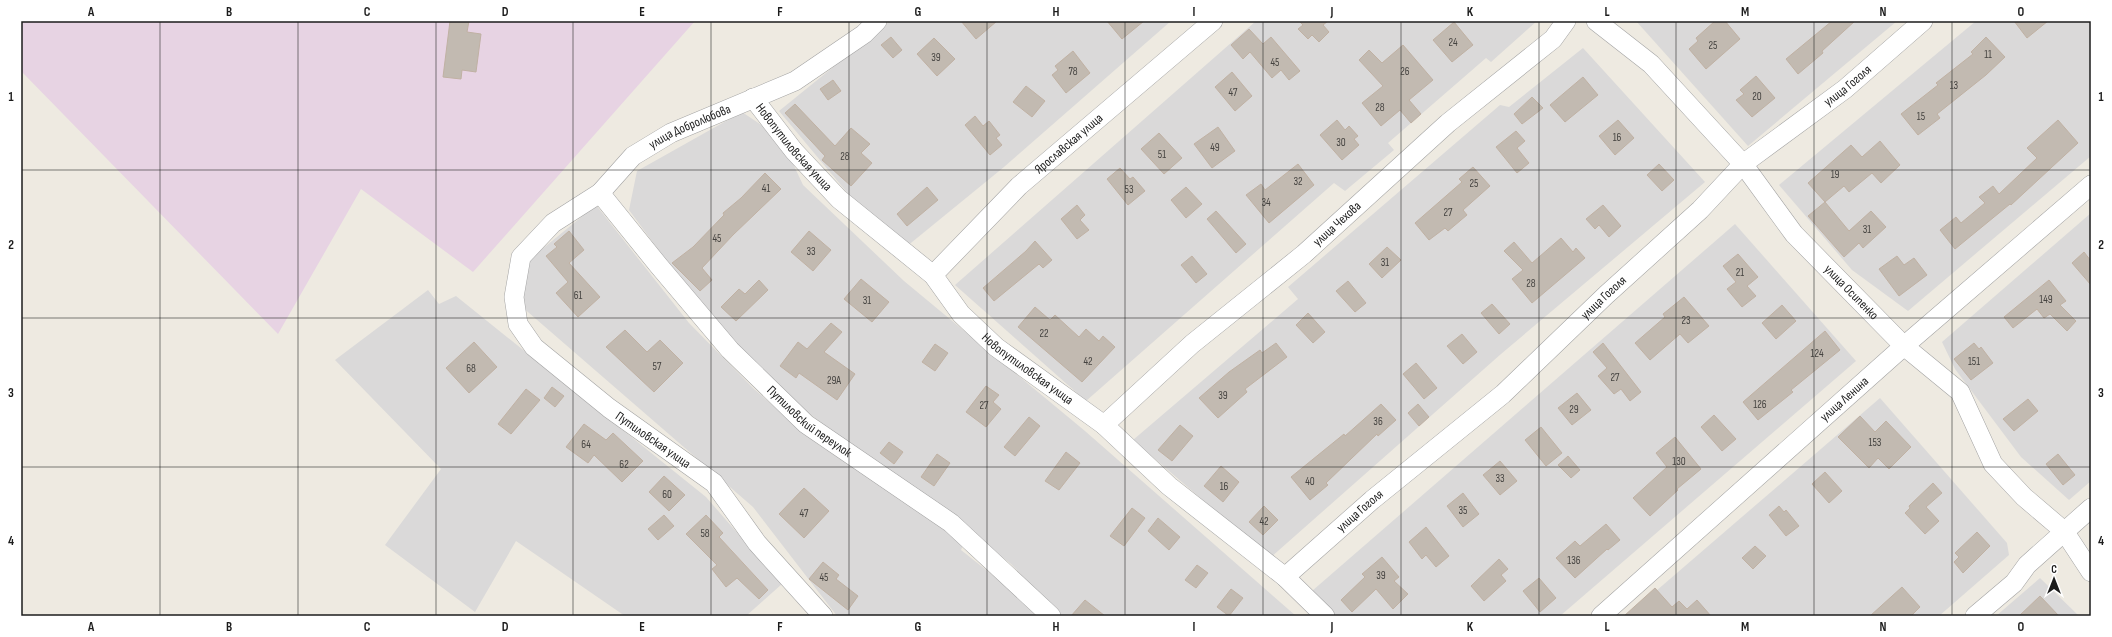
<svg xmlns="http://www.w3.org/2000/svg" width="2112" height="637" font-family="'Sofia Sans Condensed',sans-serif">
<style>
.residential{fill:#dad9d9}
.industrial{fill:#e7d3e3}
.building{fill:#c2bab1;stroke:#c0b1a3}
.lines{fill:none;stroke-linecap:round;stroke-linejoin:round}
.street-casing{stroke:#a3a3a3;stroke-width:20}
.street{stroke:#fff;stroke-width:19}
.grid{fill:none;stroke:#1c1c1c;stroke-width:1;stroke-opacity:0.55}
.labels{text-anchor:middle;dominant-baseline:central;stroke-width:3.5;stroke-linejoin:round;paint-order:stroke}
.number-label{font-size:11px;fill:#464441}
.street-label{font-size:13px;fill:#1c1c1c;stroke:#fff}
.neatline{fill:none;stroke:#1c1c1c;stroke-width:1.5}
.grid-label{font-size:13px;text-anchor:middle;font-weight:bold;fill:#1c1c1c}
</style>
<rect width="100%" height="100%" fill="#eeeae1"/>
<g class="residential">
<path d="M890,21H1171L1004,167L906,247L855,202L779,111Z"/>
<path d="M1256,21H1537L1491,62L1486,58L1388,143L1394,150L1345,191L1334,183L1086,401L955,285Z"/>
<path d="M1636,21H1897L1748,146Z"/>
<path d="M1976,21H2091V156L1908,311L1852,270L1779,185Z"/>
<path d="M1583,48L1705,182L1501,354L1270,558L1133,440L1298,299L1288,287L1500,105L1509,107Z"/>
<path d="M742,112L781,138L803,185L904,281L1085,431L1296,616H1061L1011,564L921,494L868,459L801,407L722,336L629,210L637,171Z"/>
<path d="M596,205L689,323L754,389L819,445L907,501L964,543L961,550L1044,616H837L753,507L521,306L530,259Z"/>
<path d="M2091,213V481L2069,500L2021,457L1955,369L1942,342Z"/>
<path d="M1735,224L1856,361L1560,616H1336L1312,591Z"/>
<path d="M428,290L439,304L456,296L706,497L782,584L746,616H625L516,541L475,612L385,545L441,469L335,360Z"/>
<path d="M1880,398L2007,543L2009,555L1939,616H1627Z"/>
<path d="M2040,578L2079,616H1996Z"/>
</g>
<path class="industrial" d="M21,21H695L473,272L361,189L278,334L21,71Z"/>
<g class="building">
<path d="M450,21H469L467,32L481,34L476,72L462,70L461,79L443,77Z"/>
<path d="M961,21H997L976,39Z"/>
<path d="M1107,21H1144L1122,39Z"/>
<path d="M1299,21H1328L1323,25L1329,32L1319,42L1312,35L1308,39L1298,29L1303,25Z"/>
<path d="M1715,21H1725L1740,39L1706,69L1689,49L1698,41L1696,38Z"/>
<path d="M1832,21H1855L1822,51L1823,53L1798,74L1786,59Z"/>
<path d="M2014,21H2048L2027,38Z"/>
<path d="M1454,22L1473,45L1452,62L1433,40Z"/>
<path d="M1249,29L1263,44L1271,37L1300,71L1289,80L1281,70L1272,78L1250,52L1243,59L1231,45Z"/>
<path d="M891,37L902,50L893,58L881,45Z"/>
<path d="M1986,37L2005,57L1986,75L1937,114L1940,118L1918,135L1901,114L1938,85L1936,83L1973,54L1971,52Z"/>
<path d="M934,38L955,59L937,76L917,54Z"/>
<path d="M1403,45L1433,80L1409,100L1421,114L1411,123L1400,110L1381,126L1362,103L1383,86L1359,60L1369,50L1382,63Z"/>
<path d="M1073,51L1090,73L1066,93L1052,75L1058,70L1055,66Z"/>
<path d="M1232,72L1252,96L1235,111L1215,87Z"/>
<path d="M1756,76L1775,98L1752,117L1736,100L1744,94L1740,90Z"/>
<path d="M1583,77L1598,95L1565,122L1550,105Z"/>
<path d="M833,80L841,91L828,100L820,89Z"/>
<path d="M1026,86L1045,101L1032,117L1013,102Z"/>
<path d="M1532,97L1543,108L1522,124L1514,114Z"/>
<path d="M795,104L835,146L851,128L870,144L861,153L872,163L851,186L822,160L825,156L785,113Z"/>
<path d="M975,116L983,126L989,121L1000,135L996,138L1002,145L990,155L965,125Z"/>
<path d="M1337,120L1345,130L1349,126L1358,136L1354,139L1359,145L1342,160L1320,135Z"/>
<path d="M1618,120L1634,138L1615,155L1599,136Z"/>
<path d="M2058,120L2078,143L2011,205L2010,204L1955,249L1940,230L1956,217L1961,223L1985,203L1979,197L1993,186L1999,194L2037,158L2027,148Z"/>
<path d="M1218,127L1235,151L1212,168L1194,144Z"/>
<path d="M1516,131L1525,141L1517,148L1529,163L1517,173L1496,147Z"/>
<path d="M1159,133L1182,158L1164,174L1141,149Z"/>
<path d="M1880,141L1900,165L1881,183L1872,173L1849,192L1844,186L1825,202L1808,183L1851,145L1862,157Z"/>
<path d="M1298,164L1314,185L1269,223L1246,195L1261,184L1265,190Z"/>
<path d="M1659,164L1674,180L1662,191L1647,175Z"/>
<path d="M1473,167L1490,186L1463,210L1467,215L1448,231L1445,228L1429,240L1415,223L1462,182L1459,179Z"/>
<path d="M1120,168L1130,179L1133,177L1145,191L1128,205L1107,179Z"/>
<path d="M765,173L781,189L733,235L702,268L712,280L700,291L672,263L693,247L724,215L723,213L741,198Z"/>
<path d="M927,187L938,200L907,226L897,214Z"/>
<path d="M1186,187L1202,204L1186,218L1171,200Z"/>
<path d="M1825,202L1849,231L1871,211L1886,227L1863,248L1859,243L1844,257L1808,216Z"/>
<path d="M1077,205L1085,215L1080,220L1089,230L1077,239L1061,219Z"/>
<path d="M1603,205L1621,226L1609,237L1599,225L1595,229L1586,219Z"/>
<path d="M1216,211L1246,244L1236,253L1207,219Z"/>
<path d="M569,231L584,250L569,263L600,297L578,317L556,293L568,282L546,256L557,247L554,244Z"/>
<path d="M809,231L831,250L813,271L791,252Z"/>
<path d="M1561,238L1573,252L1576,248L1585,258L1532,303L1512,279L1523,270L1504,251L1514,242L1532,263Z"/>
<path d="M1035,241L1052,260L1043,268L1039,264L994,301L983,288L1026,251Z"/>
<path d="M1387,247L1401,260L1382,278L1369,264Z"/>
<path d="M2084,252L2091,261V285L2072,263Z"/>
<path d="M1738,254L1758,277L1747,286L1756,296L1742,307L1727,289L1736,282L1723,266Z"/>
<path d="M1192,256L1207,274L1196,283L1181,265Z"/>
<path d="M1897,256L1904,265L1914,258L1927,275L1899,296L1879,269Z"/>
<path d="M861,279L889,302L872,322L844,299Z"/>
<path d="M759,280L768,290L736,321L721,307L739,289L745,294Z"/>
<path d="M2049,280L2066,301L2060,305L2076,321L2067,331L2050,314L2044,318L2037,309L2013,328L2004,317Z"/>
<path d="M1348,281L1366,303L1355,312L1336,291Z"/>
<path d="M1684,297L1709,326L1688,343L1680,334L1650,360L1635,343L1665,317L1663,314Z"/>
<path d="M1492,304L1510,324L1499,334L1481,313Z"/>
<path d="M1782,305L1796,321L1776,339L1762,323Z"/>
<path d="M1035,307L1050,320L1055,315L1079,337L1086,329L1099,341L1103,336L1115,347L1082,382L1018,327Z"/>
<path d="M1308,313L1325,332L1313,343L1296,325Z"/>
<path d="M831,323L842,332L824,352L855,374L837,400L799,373L796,378L780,366L798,342L807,349Z"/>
<path d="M625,330L647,352L660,340L683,363L654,392L606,347Z"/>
<path d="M1825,331L1840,350L1791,390L1793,392L1758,420L1743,402Z"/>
<path d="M1462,334L1477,352L1463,364L1447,346Z"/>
<path d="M474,342L497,367L469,393L446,368Z"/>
<path d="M1276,343L1287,357L1245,389L1247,392L1218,418L1199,398L1229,372L1260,350L1262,353Z"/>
<path d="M1603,343L1641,392L1630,401L1621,389L1614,394L1598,376L1607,368L1593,352Z"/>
<path d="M1974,343L1979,349L1981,347L1993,363L1971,380L1954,359Z"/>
<path d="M935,344L948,353L935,371L922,362Z"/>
<path d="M1416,363L1437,388L1424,399L1403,374Z"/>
<path d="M986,386L999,395L993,402L1001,409L986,427L966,412Z"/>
<path d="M552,387L564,396L555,407L544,398Z"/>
<path d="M526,389L540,400L511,434L498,424Z"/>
<path d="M1577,393L1591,410L1572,425L1558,408Z"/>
<path d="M2028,399L2038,411L2014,431L2003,419Z"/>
<path d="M1381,404L1396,420L1378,436L1377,434L1326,483L1328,485L1310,500L1291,477L1344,434L1345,436Z"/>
<path d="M1418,404L1429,417L1419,426L1408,413Z"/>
<path d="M1714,415L1736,439L1722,451L1701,427Z"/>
<path d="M1860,416L1875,432L1886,421L1911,447L1889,469L1878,458L1869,468L1838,437Z"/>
<path d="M1029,417L1040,426L1015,456L1004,447Z"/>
<path d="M584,424L606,440L613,433L643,461L622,482L594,455L588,463L566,447Z"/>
<path d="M1180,425L1193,436L1172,461L1158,450Z"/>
<path d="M1541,427L1562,453L1546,466L1525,440Z"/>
<path d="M1675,437L1701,469L1677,489L1678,490L1650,516L1633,498L1667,467L1656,453Z"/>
<path d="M889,442L903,452L894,464L880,453Z"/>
<path d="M1066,452L1080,463L1059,490L1045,481Z"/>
<path d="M937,454L950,463L934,486L921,477Z"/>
<path d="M2058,454L2075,475L2063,485L2046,464Z"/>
<path d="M1568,456L1580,470L1571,478L1558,465Z"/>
<path d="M1500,461L1517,481L1500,495L1483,475Z"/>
<path d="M1221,466L1239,482L1223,502L1204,486Z"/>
<path d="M1825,472L1842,491L1829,503L1812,484Z"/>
<path d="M664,476L685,495L669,511L649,492Z"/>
<path d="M1933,483L1942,493L1926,507L1939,521L1925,534L1905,513L1910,508L1909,506Z"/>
<path d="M804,488L829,511L804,538L779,514Z"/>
<path d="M1463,493L1479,514L1463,527L1447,506Z"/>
<path d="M1264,506L1278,520L1263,535L1249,522Z"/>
<path d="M1779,506L1784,512L1786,510L1799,526L1786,536L1769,515Z"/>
<path d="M1132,508L1145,518L1124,546L1110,536Z"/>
<path d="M664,515L674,526L658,540L648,529Z"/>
<path d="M706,515L723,533L719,537L768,590L759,599L737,578L726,587L712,569L717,565L686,534Z"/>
<path d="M1158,518L1180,537L1169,550L1148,531Z"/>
<path d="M1606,524L1620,540L1608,550L1607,549L1575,578L1556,558L1575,541L1580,546Z"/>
<path d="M1426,527L1449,556L1436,567L1426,555L1422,559L1409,542Z"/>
<path d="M1977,532L1990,546L1963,573L1954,562L1959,557L1955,553Z"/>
<path d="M1755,546L1766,556L1753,569L1742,558Z"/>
<path d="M1382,557L1399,577L1394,581L1408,594L1393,609L1376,589L1352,612L1341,600L1365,577L1362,574Z"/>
<path d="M1499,559L1508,569L1501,575L1506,581L1484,601L1471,586Z"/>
<path d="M823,562L839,575L836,579L858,596L848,610L809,579Z"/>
<path d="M1197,565L1208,573L1196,588L1185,580Z"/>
<path d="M1539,578L1556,598L1540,612L1523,591Z"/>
<path d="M1902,587L1920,607L1911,616H1870Z"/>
<path d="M1655,588L1672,607L1679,601L1687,609L1697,600L1711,616H1624Z"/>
<path d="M1231,589L1243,598L1229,616L1217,607Z"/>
<path d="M2040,596L2059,616H2019Z"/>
<path d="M1085,600L1105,616H1071Z"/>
</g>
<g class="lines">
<g class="street-casing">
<g id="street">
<path id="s1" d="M1596,21L1651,64L1743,164L1794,234L1904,346L1960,392L1993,464L2024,497L2064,531L2091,572"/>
<path id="s2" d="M753,98L794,151L839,199L933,275L961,314L996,347L1104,425L1169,486L1285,577L1325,616"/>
<path id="s3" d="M600,193L659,266L730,350L806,424L951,523L1051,616"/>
<path id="s4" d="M933,275L1019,186L1213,21"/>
<path id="s5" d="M1104,425L1192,344L1304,254L1448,123L1553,39L1566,21"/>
<path id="s6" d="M1285,577L1372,500L1503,394L1606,295L1700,210L1743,164L1845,89L1923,21"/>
<path id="s7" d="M823,616L757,543L714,483L609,408L534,347L518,324L514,297L521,257L553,223L600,193L633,156L671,133L795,81L864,34L877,21"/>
<path id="s8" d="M1601,616L1904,346L2091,185"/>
<path d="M1975,616L2014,583L2027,565L2091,508"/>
</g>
</g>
<use href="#street" class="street"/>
</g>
<path class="grid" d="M160,21V616M298,21V616M436,21V616M573,21V616M711,21V616M849,21V616M987,21V616M1125,21V616M1263,21V616M1401,21V616M1539,21V616M1676,21V616M1814,21V616M1952,21V616M21,170H2091M21,318H2091M21,467H2091"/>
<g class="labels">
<g class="number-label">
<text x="1453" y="42">24</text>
<text x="1713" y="45">25</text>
<text x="1988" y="54">11</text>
<text x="936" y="57">39</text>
<text x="1275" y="62">45</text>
<text x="1073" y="71">78</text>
<text x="1405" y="71">26</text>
<text x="1954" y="85">13</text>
<text x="1233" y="92">47</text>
<text x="1757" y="96">20</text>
<text x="1380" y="107">28</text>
<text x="1921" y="116">15</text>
<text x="1617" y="137">16</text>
<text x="1341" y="142">30</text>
<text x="1215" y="147">49</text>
<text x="1162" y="154">51</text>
<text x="845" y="156">28</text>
<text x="1835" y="174">19</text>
<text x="1298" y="181">32</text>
<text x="1474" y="183">25</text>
<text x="766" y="188">41</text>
<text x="1129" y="189">53</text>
<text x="1266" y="202">34</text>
<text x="1448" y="212">27</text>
<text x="1867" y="229">31</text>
<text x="717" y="238">45</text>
<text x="811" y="251">33</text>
<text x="1385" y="262">31</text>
<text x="1740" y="272">21</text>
<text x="1531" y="283">28</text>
<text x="578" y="295">61</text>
<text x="2046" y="299">149</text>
<text x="867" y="300">31</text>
<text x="1686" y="320">23</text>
<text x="1044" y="333">22</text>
<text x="1817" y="353">124</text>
<text x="1088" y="361">42</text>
<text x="1974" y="361">151</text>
<text x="657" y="366">57</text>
<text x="471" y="368">68</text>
<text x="1615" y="377">27</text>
<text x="834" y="380">29А</text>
<text x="1223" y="395">39</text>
<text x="1760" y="404">126</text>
<text x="984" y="405">27</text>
<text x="1574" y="409">29</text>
<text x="1378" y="421">36</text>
<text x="1875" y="442">153</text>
<text x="586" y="444">64</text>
<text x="1679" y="461">130</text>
<text x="624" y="464">62</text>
<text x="1500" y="478">33</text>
<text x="1310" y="481">40</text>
<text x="1224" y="486">16</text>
<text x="667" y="494">60</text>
<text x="1463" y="510">35</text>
<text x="804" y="513">47</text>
<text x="1264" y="521">42</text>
<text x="705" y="533">58</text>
<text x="1574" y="560">136</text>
<text x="1381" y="575">39</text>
<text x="824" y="577">45</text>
</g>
<g class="street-label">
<text stroke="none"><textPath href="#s6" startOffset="748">улица Гоголя</textPath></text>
<text stroke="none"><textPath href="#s7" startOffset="710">улица Добролюбова</textPath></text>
<text stroke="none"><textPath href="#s4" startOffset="189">Ярославская улица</textPath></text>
<text stroke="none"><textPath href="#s2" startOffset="64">Новопутиловская улица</textPath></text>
<text stroke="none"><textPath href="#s5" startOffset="308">улица Чехова</textPath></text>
<text stroke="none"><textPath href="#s1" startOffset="374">улица Осипенко</textPath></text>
<text stroke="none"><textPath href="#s6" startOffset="424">улица Гоголя</textPath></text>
<text stroke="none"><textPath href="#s2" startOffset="388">Новопутиловская улица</textPath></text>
<text stroke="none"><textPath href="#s8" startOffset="326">улица Ленина</textPath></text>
<text stroke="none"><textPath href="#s3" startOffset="311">Путиловский переулок</textPath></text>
<text transform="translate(653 440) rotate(35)">Путиловская улица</text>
<text stroke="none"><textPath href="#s6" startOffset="100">улица Гоголя</textPath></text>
</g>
</g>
<rect width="2112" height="637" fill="none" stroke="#ffffff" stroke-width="44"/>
<g transform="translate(2054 579)" stroke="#ffffff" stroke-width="3" paint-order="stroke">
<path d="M0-3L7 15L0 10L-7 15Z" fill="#1c1c1c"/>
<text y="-6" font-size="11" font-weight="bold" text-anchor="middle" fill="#1c1c1c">С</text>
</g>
<rect x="22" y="22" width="2068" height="593" class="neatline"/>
<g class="grid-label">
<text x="91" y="16">A</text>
<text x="229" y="16">B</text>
<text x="367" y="16">C</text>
<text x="505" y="16">D</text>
<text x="642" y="16">E</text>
<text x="780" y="16">F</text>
<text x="918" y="16">G</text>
<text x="1056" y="16">H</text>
<text x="1194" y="16">I</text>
<text x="1332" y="16">J</text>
<text x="1470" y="16">K</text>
<text x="1607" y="16">L</text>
<text x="1745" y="16">M</text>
<text x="1883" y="16">N</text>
<text x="2021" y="16">O</text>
<text x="11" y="101">1</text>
<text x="2101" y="101">1</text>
<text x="11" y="249">2</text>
<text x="2101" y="249">2</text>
<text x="11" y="397">3</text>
<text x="2101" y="397">3</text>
<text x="11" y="545">4</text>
<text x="2101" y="545">4</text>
<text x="91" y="631">A</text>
<text x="229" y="631">B</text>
<text x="367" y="631">C</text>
<text x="505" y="631">D</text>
<text x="642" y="631">E</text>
<text x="780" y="631">F</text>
<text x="918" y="631">G</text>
<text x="1056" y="631">H</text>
<text x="1194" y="631">I</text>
<text x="1332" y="631">J</text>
<text x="1470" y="631">K</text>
<text x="1607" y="631">L</text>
<text x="1745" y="631">M</text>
<text x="1883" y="631">N</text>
<text x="2021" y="631">O</text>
</g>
</svg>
